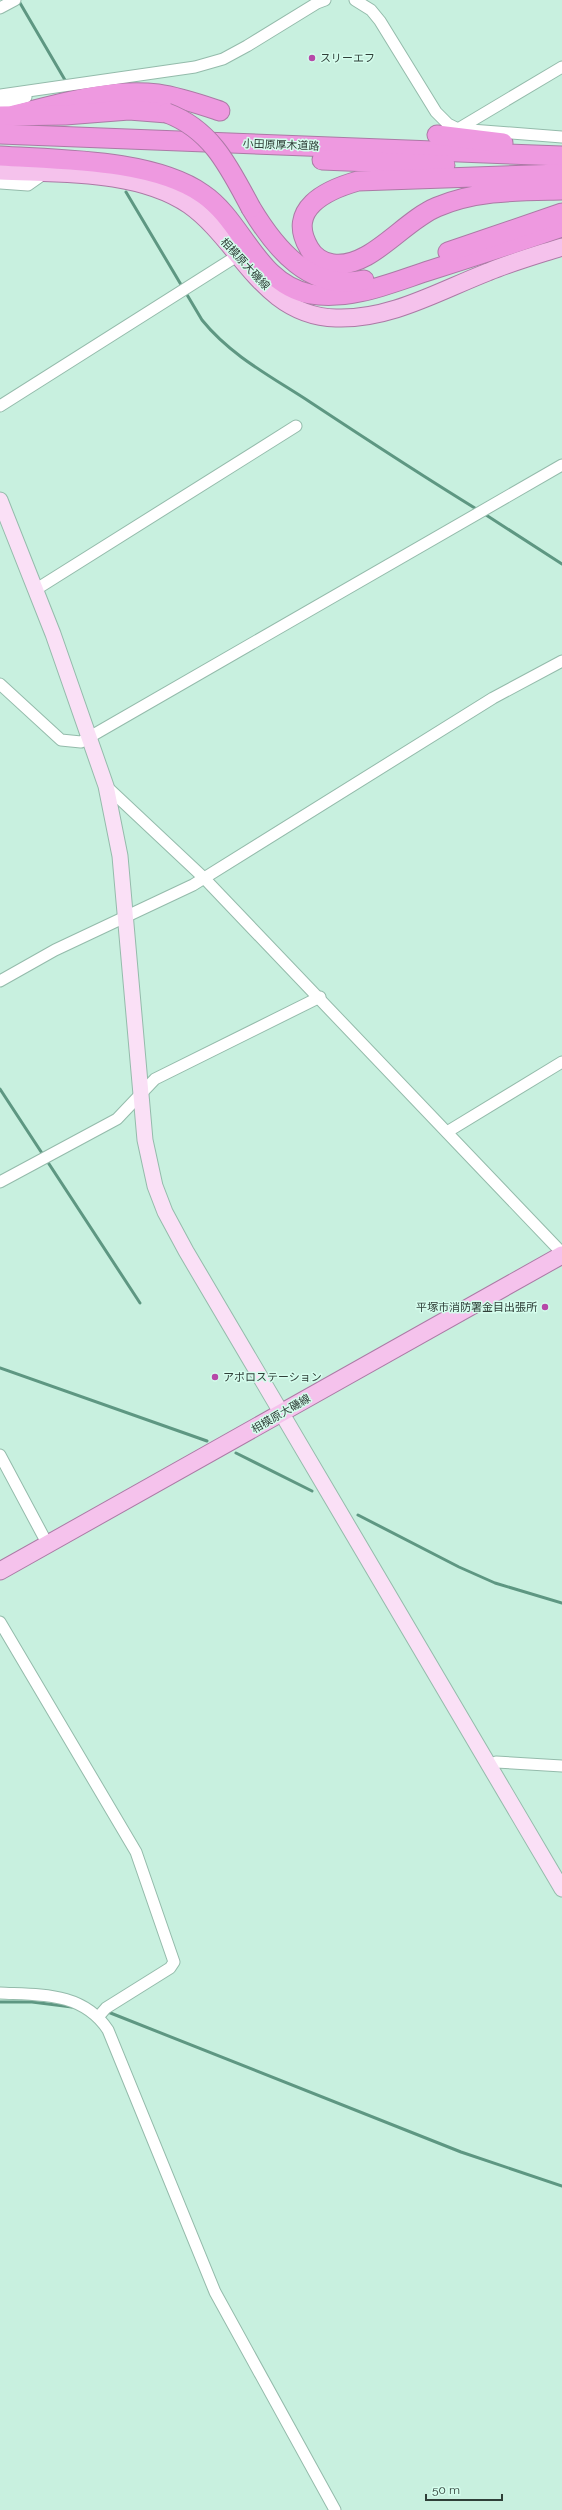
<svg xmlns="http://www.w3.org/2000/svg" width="562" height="2510" font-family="Raleway,'Noto Sans JP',sans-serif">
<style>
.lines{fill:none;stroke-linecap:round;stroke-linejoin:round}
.stream{stroke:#5e9782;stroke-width:3}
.street-casing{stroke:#94bbab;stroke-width:13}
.secondary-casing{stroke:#94bbab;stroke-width:17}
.primary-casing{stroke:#ab7aa5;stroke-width:19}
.highway-casing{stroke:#ab7aa5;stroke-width:21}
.street{stroke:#fff;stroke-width:11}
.secondary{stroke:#fae0f6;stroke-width:15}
.primary{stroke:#f5c2ec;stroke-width:17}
.highway{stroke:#ee99e0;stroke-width:19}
.highway-bridge-casing{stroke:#ab7aa5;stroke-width:21;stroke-linecap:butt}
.highway-bridge{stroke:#ee99e0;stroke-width:19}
.poi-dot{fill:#b649a8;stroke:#d5fded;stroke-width:1.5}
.labels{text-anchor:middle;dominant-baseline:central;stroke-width:3;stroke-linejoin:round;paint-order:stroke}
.poi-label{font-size:11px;fill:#2f3f38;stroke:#d5fded;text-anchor:start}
.street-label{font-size:11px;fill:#2f3f38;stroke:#d5fded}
</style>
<rect width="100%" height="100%" fill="#c8f0df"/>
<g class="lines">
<g class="stream">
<path d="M20,3L65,80"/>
<path d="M126,192L202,320C231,356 272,377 310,402C366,439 421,475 478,510"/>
<path d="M483,513L562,564"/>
<path d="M0,1089L140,1303"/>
<path d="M0,1368L207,1441"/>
<path d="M236,1453L312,1491"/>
<path d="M358,1515L459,1567L495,1583L562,1603"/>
<path d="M0,2002H32L72,2007"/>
<path d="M108,2012L461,2152L562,2186"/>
</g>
<g class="street-casing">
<g id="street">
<path d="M355,0L371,10L380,21L436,112L448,124L458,129L562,137"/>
<path d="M0,8L15,0"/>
<path d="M0,95L195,67L223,59L247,46L317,3L325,0"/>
<path d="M0,104L26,97"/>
<path d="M458,129L562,67"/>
<path d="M0,183L28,185L45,173"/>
<path d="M0,406L237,256"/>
<path d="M35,590L296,426"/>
<path d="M0,684L61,740L81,742L562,465"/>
<path d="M106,786L204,878L562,1253"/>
<path d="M0,981L55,950L193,885L493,698L562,661"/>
<path d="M447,1132L562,1062"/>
<path d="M0,1182L117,1119L155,1079L320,997"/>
<path d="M0,1455L48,1545"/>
<path d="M0,1622L136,1852L174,1962L170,1968L106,2008L99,2016"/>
<path d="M489,1766L496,1762L562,1766"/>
<path d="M0,1993C41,1995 83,1992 108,2030L215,2292L335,2510"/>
</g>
</g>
<g class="secondary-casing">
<path id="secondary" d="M0,500L53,634L106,786L120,856L145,1140L155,1186L165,1212L186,1251L562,1889"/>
</g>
<g class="primary-casing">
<g id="primary">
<path d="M0,171C60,174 138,170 189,205C240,241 262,316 336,318C390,320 439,291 488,272C512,262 537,255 562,247"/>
<path d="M0,1571L562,1255"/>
</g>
</g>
<g class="highway-casing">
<g id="highway">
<path d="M14,115C60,104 109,88 158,94C179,97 199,104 220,111"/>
<path d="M0,116L65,115L129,110L167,113"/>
<path d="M0,134L562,156"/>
<path d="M437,135L503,143"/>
<path d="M0,156C60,160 153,159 203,194C243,221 257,284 310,294C352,301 393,282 431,270C475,256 519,242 562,227"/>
<path d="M322,160L445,165"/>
<path d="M562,174L358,181C326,190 286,209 309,248C313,256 323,263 333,264C370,269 403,221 437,207C477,190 519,191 562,190"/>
<path d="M251,208C275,248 310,292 364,280"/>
<path d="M448,252L562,213"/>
</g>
</g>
<use href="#street" class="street"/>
<use href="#secondary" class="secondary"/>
<use href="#primary" class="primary"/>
<use href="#highway" class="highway"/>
<g class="highway-bridge-casing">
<path id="highway-bridge" d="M167,113C212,130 229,167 251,208"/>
</g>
<use href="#highway-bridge" class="highway-bridge"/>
</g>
<g class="poi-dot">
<circle cx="312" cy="58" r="4"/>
<circle cx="545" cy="1307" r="4"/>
<circle cx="215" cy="1377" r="4"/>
</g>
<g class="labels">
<g class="poi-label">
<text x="320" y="58">スリーエフ</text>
<text x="537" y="1307" text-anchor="end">平塚市消防署金目出張所</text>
<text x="223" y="1377">アポロステーション</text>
</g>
<g class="street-label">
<text transform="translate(281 145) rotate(2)">小田原厚木道路</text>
<text transform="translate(245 264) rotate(47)">相模原大磯線</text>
<text transform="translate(281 1414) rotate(-30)">相模原大磯線</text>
</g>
</g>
<path d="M426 2494v6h76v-6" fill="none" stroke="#2f3f38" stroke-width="2"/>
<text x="432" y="2494" font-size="12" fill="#2f3f38" stroke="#d5fded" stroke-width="3" paint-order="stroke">50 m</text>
</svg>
